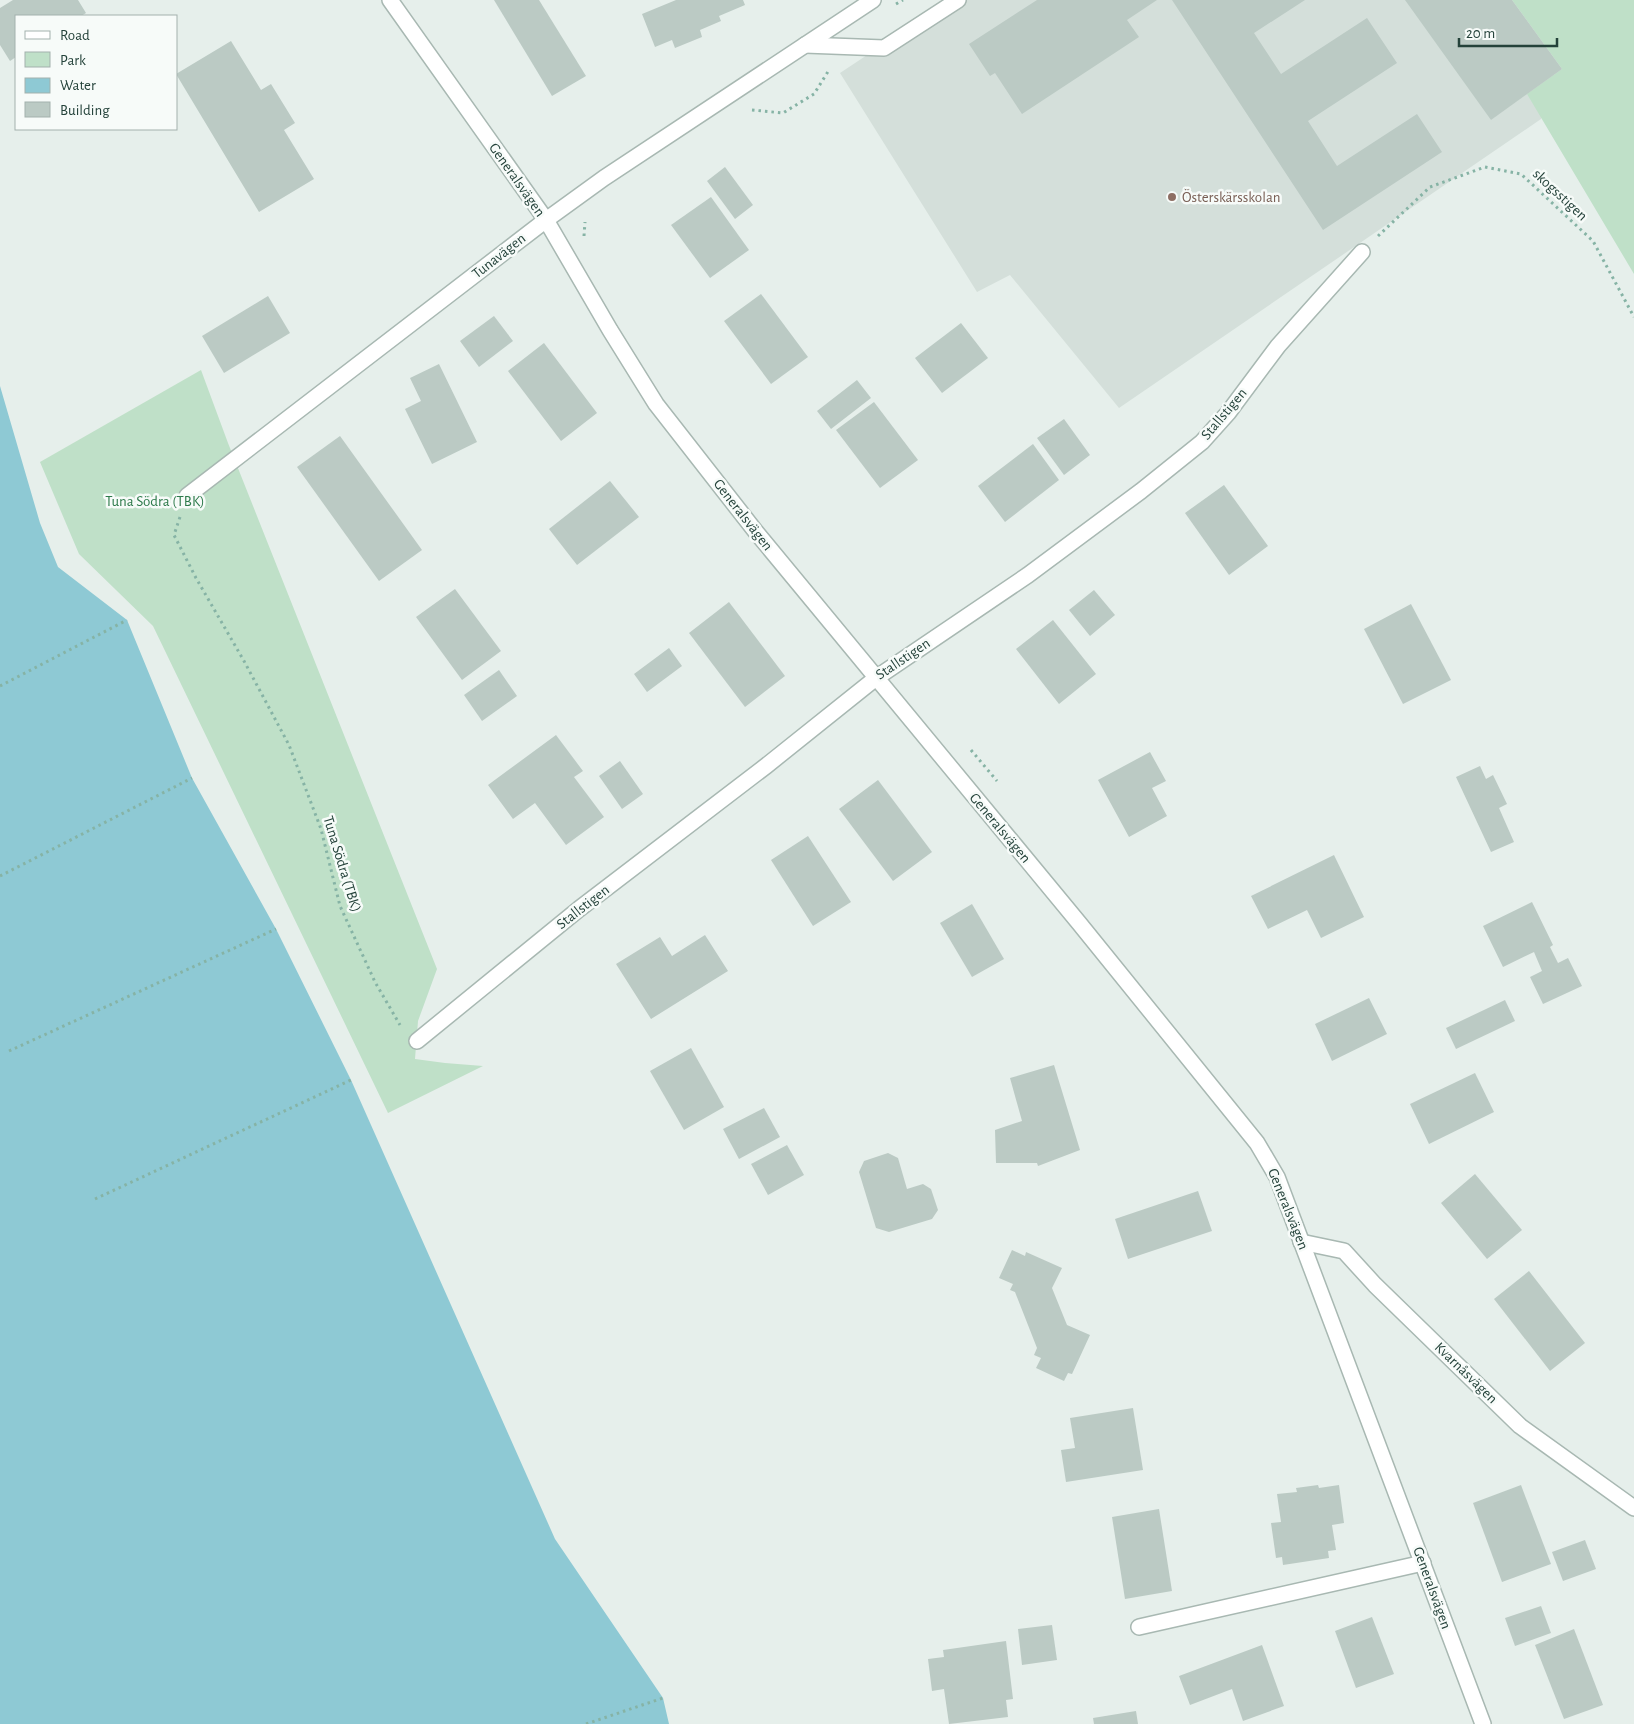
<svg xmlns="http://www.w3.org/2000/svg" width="1634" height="1724" font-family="'Alegreya Sans',sans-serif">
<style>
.built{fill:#d4dfda}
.green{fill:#bfe0c8}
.water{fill:#8ec9d4}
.building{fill:#bbcac4}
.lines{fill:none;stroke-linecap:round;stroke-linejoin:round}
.minor-casing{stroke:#a8b8b2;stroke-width:18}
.path{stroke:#86b3a5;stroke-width:3;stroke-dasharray:2.5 4;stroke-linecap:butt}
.minor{stroke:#fff;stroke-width:15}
.education-dot{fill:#8d6e63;stroke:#f7fbf9;stroke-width:2}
.labels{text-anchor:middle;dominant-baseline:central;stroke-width:5;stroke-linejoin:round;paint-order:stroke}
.street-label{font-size:15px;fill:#24423a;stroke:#f7fbf9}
.education-label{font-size:15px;fill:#785e54;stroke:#f7fbf9;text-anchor:start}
.park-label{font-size:15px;fill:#2d7a4b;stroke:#f7fbf9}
</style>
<rect width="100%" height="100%" fill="#e6efeb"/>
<path class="built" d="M950,0H1512L1562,69L1541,119L1119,408L1010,275L977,292L840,73Z"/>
<g class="green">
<path d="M1512,0H1634V274L1527,94L1562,69Z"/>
<path d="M201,370L228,443L437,969L418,1021L415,1059L445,1063L483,1066L388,1113L153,626L79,554L40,462Z"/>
</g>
<path class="water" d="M0,386L40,523L58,567L127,620L192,778L276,929L351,1080L555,1539L663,1698L669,1724H0Z"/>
<g class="building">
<path d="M13,0H78L86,13L81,16H16V57L10,61L0,45V8Z"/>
<path d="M494,0H539L586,76L552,96Z"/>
<path d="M676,0H743L745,5L719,16L721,21L700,30L702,37L675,48L672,40L655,47L642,14Z"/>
<path d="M1037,0H1157L1127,20L1139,37L1022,114L995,73L990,76L969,44Z"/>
<path d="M1172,0H1305L1254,33L1281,74L1367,18L1397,63L1308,121L1337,166L1417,114L1442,152L1323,230Z"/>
<path d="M1405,0H1512L1562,69L1491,120Z"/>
<path d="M231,41L261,90L271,84L295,123L284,130L314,179L259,212L176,74Z"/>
<path d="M725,167L753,205L735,219L707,181Z"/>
<path d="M711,197L749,250L710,278L671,225Z"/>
<path d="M761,294L808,357L771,384L724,321Z"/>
<path d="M268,296L290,333L224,373L202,336Z"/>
<path d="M494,316L513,341L479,367L460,341Z"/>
<path d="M961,323L988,358L942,393L915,358Z"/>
<path d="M544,343L597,413L561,441L508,371Z"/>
<path d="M439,364L477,442L432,464L405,409L421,401L410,378Z"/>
<path d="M857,380L871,398L831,429L817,411Z"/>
<path d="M874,402L918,460L880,488L836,430Z"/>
<path d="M1064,419L1090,455L1064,475L1037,438Z"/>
<path d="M340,436L422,550L379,581L297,467Z"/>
<path d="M1033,444L1059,480L1005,522L978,486Z"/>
<path d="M610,481L639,517L577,565L549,529Z"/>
<path d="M1224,485L1268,546L1229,575L1185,513Z"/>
<path d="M455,589L501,651L462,680L416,617Z"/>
<path d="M1094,590L1115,615L1090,636L1069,610Z"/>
<path d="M729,602L785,676L745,707L689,633Z"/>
<path d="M1411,604L1451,680L1403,704L1364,629Z"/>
<path d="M1053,620L1096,674L1059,704L1016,649Z"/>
<path d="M669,648L682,666L647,692L634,674Z"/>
<path d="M499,670L517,696L482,721L464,695Z"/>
<path d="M556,735L583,771L574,777L604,817L566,845L535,803L513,819L488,785Z"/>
<path d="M1150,752L1166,781L1152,788L1167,816L1129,837L1098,780Z"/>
<path d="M620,761L643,794L622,809L599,776Z"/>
<path d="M1480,766L1486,779L1493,775L1507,804L1499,808L1514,842L1491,852L1456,777Z"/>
<path d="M878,780L932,852L893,881L839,809Z"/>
<path d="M808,836L851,902L813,926L771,860Z"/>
<path d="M1334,855L1364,917L1321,938L1307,910L1268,929L1251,896Z"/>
<path d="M1532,902L1553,945L1550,947L1558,963L1568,958L1582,986L1543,1004L1530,977L1542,971L1534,952L1503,967L1483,926Z"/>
<path d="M972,904L1004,959L972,977L940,923Z"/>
<path d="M705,935L728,971L651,1019L616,964L660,937L672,956Z"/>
<path d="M1369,998L1387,1034L1332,1061L1315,1024Z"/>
<path d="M1505,1000L1515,1021L1456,1049L1446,1028Z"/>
<path d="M691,1048L724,1107L684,1130L650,1071Z"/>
<path d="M1054,1065L1080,1150L1038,1166L1037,1163H996L995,1130L1022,1121L1010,1078Z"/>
<path d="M1475,1073L1494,1112L1429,1144L1410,1104Z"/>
<path d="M764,1108L780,1137L739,1159L723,1129Z"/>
<path d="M787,1145L804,1175L768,1195L751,1164Z"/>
<path d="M888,1153L898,1158L907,1189L923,1184L931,1189L938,1210L932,1219L889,1232L876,1228L859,1172L864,1161Z"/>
<path d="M1475,1174L1522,1230L1487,1259L1441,1203Z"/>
<path d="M1198,1191L1212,1231L1128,1259L1115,1219Z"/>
<path d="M1012,1250L1025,1256L1026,1252L1062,1268L1052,1288L1067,1325L1090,1335L1072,1374L1068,1373L1064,1381L1036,1368L1041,1358L1034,1355L1037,1348L1015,1292L1010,1290L1013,1284L999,1278Z"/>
<path d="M1529,1271L1585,1343L1550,1371L1494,1299Z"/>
<path d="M1133,1408L1143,1470L1066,1482L1061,1450L1075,1448L1070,1418Z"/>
<path d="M1318,1485L1319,1488L1339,1485L1344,1523L1332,1525L1336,1550L1328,1551L1329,1558L1283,1565L1282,1557L1276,1558L1271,1523L1281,1522L1277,1494L1297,1492L1296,1488Z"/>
<path d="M1521,1485L1551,1564L1502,1582L1473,1503Z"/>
<path d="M1159,1509L1172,1591L1125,1599L1112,1517Z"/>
<path d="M1585,1540L1596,1569L1563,1581L1552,1552Z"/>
<path d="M1541,1606L1551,1633L1515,1646L1505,1618Z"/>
<path d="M1372,1617L1394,1674L1356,1688L1335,1631Z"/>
<path d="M1052,1625L1057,1660L1022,1665L1018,1629Z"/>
<path d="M1574,1629L1603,1705L1564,1719L1535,1645Z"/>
<path d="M1006,1641L1013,1699L1006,1700L1008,1717L949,1724L944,1689L932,1691L928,1659L944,1657L943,1650Z"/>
<path d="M1262,1645L1284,1706L1243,1721L1232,1689L1190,1705L1179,1676Z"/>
<path d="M1136,1711L1138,1724H1094L1093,1718Z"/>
</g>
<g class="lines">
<g class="minor-casing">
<g id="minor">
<path d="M390,0L546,220L610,330L656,404L756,532L1079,923L1257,1143L1277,1177L1483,1724"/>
<path d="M805,45L884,48L958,0"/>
<path d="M187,496L546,220L604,178L873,0"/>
<path d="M417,1041L579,909L766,766L876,678L1028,575L1141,491L1202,442L1228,413L1278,346L1362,252"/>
<path d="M1301,1242L1344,1251L1375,1285L1520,1426L1634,1508"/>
<path d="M1139,1627L1423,1563"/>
</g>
</g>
<g class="path">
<path d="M896,4L903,0"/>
<path d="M752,110L783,113L814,94L829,70"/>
<path d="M584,236L585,222"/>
<path d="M1378,236L1430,187L1485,167L1521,174L1593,241L1634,317"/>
<path d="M180,517L174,535L196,578L244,661L289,745L321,829L340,906L375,982L400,1025"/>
<path d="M0,686L127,620"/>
<path d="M971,750L997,781"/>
<path d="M0,876L192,778"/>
<path d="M9,1051L276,929"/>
<path d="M95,1199L351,1080"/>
<path d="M586,1724L663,1698"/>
</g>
<use href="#minor" class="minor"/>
</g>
<circle class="education-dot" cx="1172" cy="197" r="5"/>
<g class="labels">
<g class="street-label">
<text transform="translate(517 180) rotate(55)">Generalsvägen</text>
<text transform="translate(1560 195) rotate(43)">skogsstigen</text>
<text transform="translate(499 256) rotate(-38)">Tunavägen</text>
<text transform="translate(1224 414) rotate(-50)">Stallstigen</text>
<text transform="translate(743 515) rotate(52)">Generalsvägen</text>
<text transform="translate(903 659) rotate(-34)">Stallstigen</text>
<text transform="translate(1000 828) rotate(50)">Generalsvägen</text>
<text transform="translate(342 864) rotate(73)">Tuna Södra (TBK)</text>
<text transform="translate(583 907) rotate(-38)">Stallstigen</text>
<text transform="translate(1288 1209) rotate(68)">Generalsvägen</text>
<text transform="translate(1466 1373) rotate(44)">Kvarnåsvägen</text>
<text transform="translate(1432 1588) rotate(70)">Generalsvägen</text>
</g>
<g class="education-label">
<text x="1182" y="197">Österskärsskolan</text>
</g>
<g class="park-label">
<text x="155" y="501">Tuna Södra (TBK)</text>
</g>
</g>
<rect x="15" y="15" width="162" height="115" fill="#f7fbf9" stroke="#a3b1ad"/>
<rect x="25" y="31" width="25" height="8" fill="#ffffff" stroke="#a3b1ad"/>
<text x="60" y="40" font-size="15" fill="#24423a">Road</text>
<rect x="25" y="52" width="25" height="15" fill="#bfe0c8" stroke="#a3b1ad"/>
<text x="60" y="65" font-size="15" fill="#24423a">Park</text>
<rect x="25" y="78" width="25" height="15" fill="#8ec9d4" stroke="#a3b1ad"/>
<text x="60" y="90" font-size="15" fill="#24423a">Water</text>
<rect x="25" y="102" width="25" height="15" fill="#bbcac4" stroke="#a3b1ad"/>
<text x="60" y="115" font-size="15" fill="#24423a">Building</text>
<path d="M1459 38v8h98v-8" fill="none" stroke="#24423a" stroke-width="2.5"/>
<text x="1466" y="38" font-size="15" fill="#24423a" stroke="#f7fbf9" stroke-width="4" paint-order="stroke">20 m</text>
</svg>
